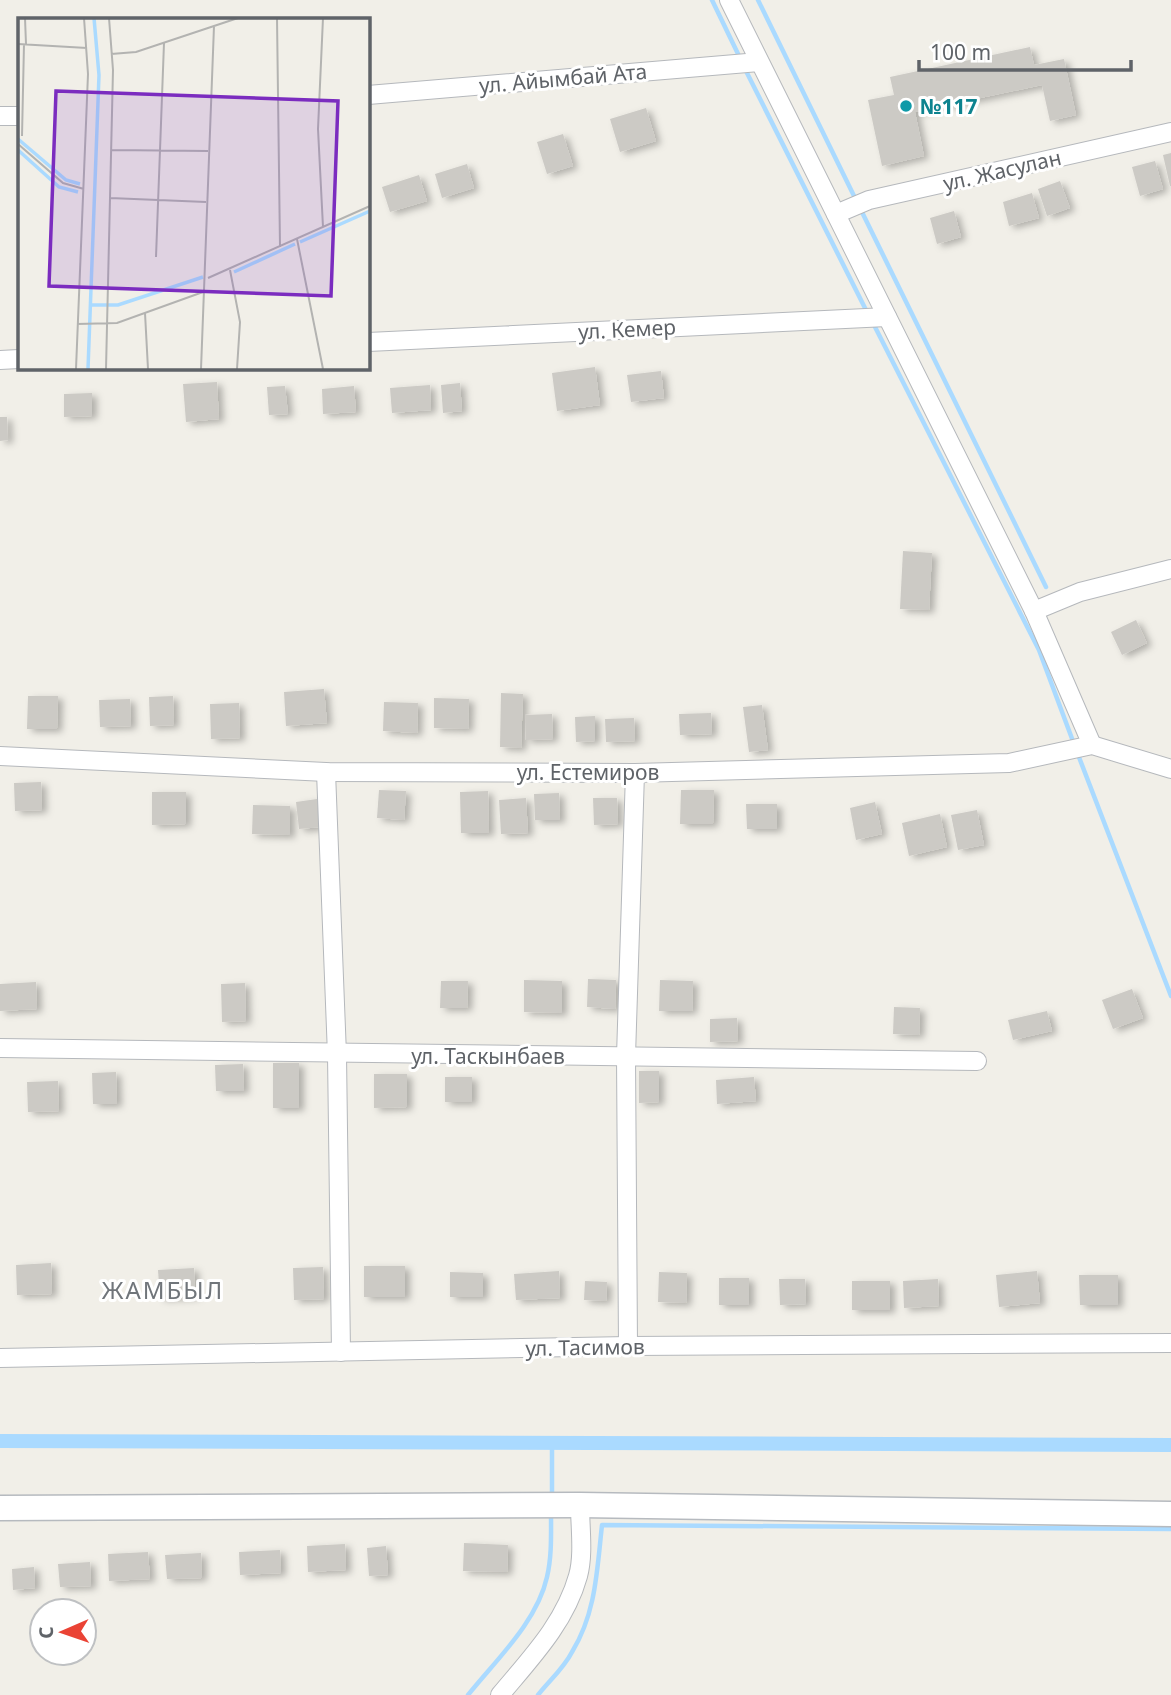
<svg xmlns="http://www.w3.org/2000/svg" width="1171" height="1695" font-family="'Noto Sans',sans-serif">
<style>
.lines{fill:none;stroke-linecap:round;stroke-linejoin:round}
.stream{stroke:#aadaff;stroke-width:4.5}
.canal{stroke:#aadaff;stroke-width:14}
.building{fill:#cccac5;filter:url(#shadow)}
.minor-casing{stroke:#b5b8bc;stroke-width:20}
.secondary-casing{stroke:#b6babf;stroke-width:27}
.minor{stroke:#fff;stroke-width:18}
.secondary{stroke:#fff;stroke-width:24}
.culture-dot{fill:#0f9aa8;stroke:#fff;stroke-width:2.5}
.labels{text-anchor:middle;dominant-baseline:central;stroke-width:6;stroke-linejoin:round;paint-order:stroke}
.street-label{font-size:21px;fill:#5f6368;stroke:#fff}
.culture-label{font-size:21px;font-weight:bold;fill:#0d838f;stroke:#fff;text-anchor:start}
.quarter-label{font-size:24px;letter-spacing:2px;fill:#70757a;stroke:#fff}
.inset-river{fill:none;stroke:#aadaff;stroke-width:3.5}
.inset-road{fill:none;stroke:#b3b3b1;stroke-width:2}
.view{fill:#7b2cbf;fill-opacity:0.15;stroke:#7b2cbf;stroke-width:3.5}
.inset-edge{fill:none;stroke:#5f6368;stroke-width:3.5}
</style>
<defs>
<filter id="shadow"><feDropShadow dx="5" dy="3" stdDeviation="3.5" flood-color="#0004"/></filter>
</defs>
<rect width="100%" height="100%" fill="#f1efe8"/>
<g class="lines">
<g class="stream">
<path d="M712,0L740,58"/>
<path d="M758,0L856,200"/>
<path d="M745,69L867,312"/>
<path d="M860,208L1046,587"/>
<path d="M873,323L1039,650L1074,744"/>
<path d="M1077,752L1171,996"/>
<path d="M552,1496V1444"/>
<path d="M468,1695C496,1660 537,1622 547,1577C552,1556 551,1533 551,1511"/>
<path d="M538,1695C549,1681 564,1668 572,1652C596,1613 597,1570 602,1525L1171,1529"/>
</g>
<path class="canal" d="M0,1441L1171,1445"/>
</g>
<g class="building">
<path d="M1030,47L1034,65L1064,59L1076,115L1050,121L1042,85L915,112L924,156L882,166L868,100L894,95L890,77Z"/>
<path d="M646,108L656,141L620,152L610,119Z"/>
<path d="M563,134L573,166L547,174L537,142Z"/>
<path d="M1171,153V186H1170L1163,155Z"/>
<path d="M1155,161L1163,189L1140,196L1132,167Z"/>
<path d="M467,164L474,188L442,198L435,174Z"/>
<path d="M419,175L427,201L390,212L382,187Z"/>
<path d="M1060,181L1070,208L1047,216L1038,189Z"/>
<path d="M1032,193L1039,218L1009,226L1003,202Z"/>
<path d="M954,211L961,237L937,244L930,218Z"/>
<path d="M595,367L600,405L557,411L552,373Z"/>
<path d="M661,371L664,398L631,402L627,375Z"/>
<path d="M217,382L219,419L186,422L183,384Z"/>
<path d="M460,383L462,411L443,413L441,385Z"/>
<path d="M430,385L431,410L392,413L390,388Z"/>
<path d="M285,386L288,414L269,415L267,387Z"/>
<path d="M354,386L356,412L323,414L322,389Z"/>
<path d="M92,393V416L64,417V394Z"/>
<path d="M0,417H7L8,440L0,441Z"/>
<path d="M903,551L932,553L929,610L900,609Z"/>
<path d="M1136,620L1147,643L1122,655L1111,632Z"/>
<path d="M324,689L327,723L286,726L284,692Z"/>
<path d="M501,693L523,694L521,748L500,747Z"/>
<path d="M28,696H58L57,729H27Z"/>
<path d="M173,696L174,725L150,726L149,697Z"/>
<path d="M434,698L469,699L468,729L434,728Z"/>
<path d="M130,699L131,726L100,727L99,700Z"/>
<path d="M384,702L418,703L417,733L383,731Z"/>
<path d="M239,703L240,738L211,739L210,704Z"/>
<path d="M762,705L768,750L749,752L743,707Z"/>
<path d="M711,713L712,734L680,735L679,714Z"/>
<path d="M552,714L553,739L526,740L525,715Z"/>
<path d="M595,716V741L576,742L575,717Z"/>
<path d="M634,718L635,741L606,742L605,719Z"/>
<path d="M41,782L42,810L15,811L14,783Z"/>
<path d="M379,790L406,791L404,820L377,818Z"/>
<path d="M681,790H714L713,824H680Z"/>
<path d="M488,791L489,833H461L460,792Z"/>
<path d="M152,792H186V824L152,825Z"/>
<path d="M559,793L560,820H535L534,794Z"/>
<path d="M526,798L528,833L501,834L499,800Z"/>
<path d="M593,798H617L618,824L594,825Z"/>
<path d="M317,799L320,827L299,829L296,802Z"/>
<path d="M875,802L882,834L856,840L850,808Z"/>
<path d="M746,804H777V829H747Z"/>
<path d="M253,805L290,806V835L252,834Z"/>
<path d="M977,810L984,845L958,850L951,815Z"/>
<path d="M940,814L947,847L909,856L902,823Z"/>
<path d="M588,979L616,980L615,1009L587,1007Z"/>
<path d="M524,980L562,981V1013L524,1012Z"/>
<path d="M660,980L693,981L692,1011H659Z"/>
<path d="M441,981H468L467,1008H440Z"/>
<path d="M36,982L37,1009L0,1011V984Z"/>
<path d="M245,983L246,1021L222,1022L221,984Z"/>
<path d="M1132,989L1143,1018L1113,1029L1102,1000Z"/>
<path d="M894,1007L920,1008L919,1035L893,1034Z"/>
<path d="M1047,1011L1052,1031L1013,1040L1008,1020Z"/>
<path d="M737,1018L738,1041L710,1042V1019Z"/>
<rect x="273" y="1063" width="26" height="45"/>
<path d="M243,1064L244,1091H216L215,1065Z"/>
<path d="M639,1071H659V1102L639,1103Z"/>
<path d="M116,1072L117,1104H93L92,1073Z"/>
<path d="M374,1074H407V1107L374,1108Z"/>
<rect x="445" y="1077" width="27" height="25"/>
<path d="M754,1077L756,1101L717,1104L716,1080Z"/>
<path d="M58,1081L59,1111L28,1112L27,1082Z"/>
<path d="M51,1263L52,1294L17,1295L16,1265Z"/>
<rect x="364" y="1266" width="41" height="31"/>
<path d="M323,1267L324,1299L294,1300L293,1268Z"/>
<path d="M194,1268L195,1296L160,1298L158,1270Z"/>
<path d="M559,1271L560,1298L516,1300L514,1274Z"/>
<path d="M1037,1271L1040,1303L999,1307L996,1275Z"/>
<path d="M450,1272L483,1273V1297H450Z"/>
<path d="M659,1272L687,1273L686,1303L658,1302Z"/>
<path d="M1079,1275H1118V1305H1080Z"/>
<rect x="719" y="1278" width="30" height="27"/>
<path d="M779,1279H805L806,1304L780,1305Z"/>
<path d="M938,1279L939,1306L904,1308L903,1281Z"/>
<path d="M585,1281L607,1282L606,1301L584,1300Z"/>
<rect x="852" y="1281" width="38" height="29"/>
<path d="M464,1543L508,1545L507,1572L463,1571Z"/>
<path d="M345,1544L346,1570L308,1572L307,1546Z"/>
<path d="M386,1546L388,1575L369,1576L367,1548Z"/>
<path d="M280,1550L281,1573L240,1575L239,1552Z"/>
<path d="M148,1552L150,1579L109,1581L108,1554Z"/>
<path d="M201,1553L202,1578L167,1579L165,1555Z"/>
<path d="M90,1562L91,1586L60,1587L58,1564Z"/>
<path d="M34,1567L35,1588L13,1590L12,1569Z"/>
</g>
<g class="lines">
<g class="minor-casing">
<g id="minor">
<path d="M729,0L1034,611L1092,745"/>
<path d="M368,95L759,62"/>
<path d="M0,116H19"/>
<path d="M836,214L869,200L1171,132"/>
<path d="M368,342L887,317"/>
<path d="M0,360L19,359"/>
<path d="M1034,611L1080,592L1171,569"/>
<path d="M0,756L326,772L635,773L1009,763L1092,745L1171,769"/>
<path d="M326,772L337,1055L341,1352"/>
<path d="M0,1048L977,1061"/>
<path d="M628,1346L626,1056L635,773"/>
<path d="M0,1358L628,1346L1171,1343"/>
<path d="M500,1695C530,1659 565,1623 578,1576C584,1555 580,1527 580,1505"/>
</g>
</g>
<g class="secondary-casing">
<path id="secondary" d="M0,1508L580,1505L1171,1514"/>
</g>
<use href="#minor" class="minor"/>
<use href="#secondary" class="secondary"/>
</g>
<circle class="culture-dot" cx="906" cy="106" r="7"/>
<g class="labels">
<g class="street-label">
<text transform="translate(563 78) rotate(-5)">ул. Айымбай Ата</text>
<text transform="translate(1002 170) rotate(-13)">ул. Жасулан</text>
<text transform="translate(627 329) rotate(-3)">ул. Кемер</text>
<text x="588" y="772">ул. Естемиров</text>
<text x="488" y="1056">ул. Таскынбаев</text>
<text transform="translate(585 1347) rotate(-1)">ул. Тасимов</text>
</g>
<g class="culture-label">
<text x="920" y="106">№117</text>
</g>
<g class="quarter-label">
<text x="163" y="1289">ЖАМБЫЛ</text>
</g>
</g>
<g transform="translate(18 18)">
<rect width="352" height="352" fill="#f1efe8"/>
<path class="inset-river" d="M0,121L48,162L62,166M0,132L41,169L60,174M282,224L352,193M216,254L277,226M72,287H100L185,259M70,351L81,57L76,0"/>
<path class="inset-road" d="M7,0L8,26M259,0L262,229M305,0L300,111L305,209M0,26L69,30M93,36L118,34L220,0M4,118L6,26M0,126L45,165L66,171M93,132L190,133M92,180L188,184M279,221L305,351M138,239L146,25M212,252L222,304L219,351M190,260L352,188M127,295L130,351M59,306L99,305L185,274M58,351L70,56L66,0M88,351L95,52L91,0M183,351L196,8"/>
<path class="view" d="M38,73L320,83L313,278L31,268Z"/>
<rect width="352" height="352" class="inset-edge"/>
</g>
<g transform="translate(63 1632) rotate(268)"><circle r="33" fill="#ffffff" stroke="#bfc1c3" stroke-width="2"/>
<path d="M0-5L12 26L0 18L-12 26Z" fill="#ea4335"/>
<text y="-10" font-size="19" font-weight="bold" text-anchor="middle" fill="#5f6368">С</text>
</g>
<path d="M919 60v10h212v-10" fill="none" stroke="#5f6368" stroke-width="3.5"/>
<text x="930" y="60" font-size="21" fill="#5f6368" stroke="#ffffff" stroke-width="5" paint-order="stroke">100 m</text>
</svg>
